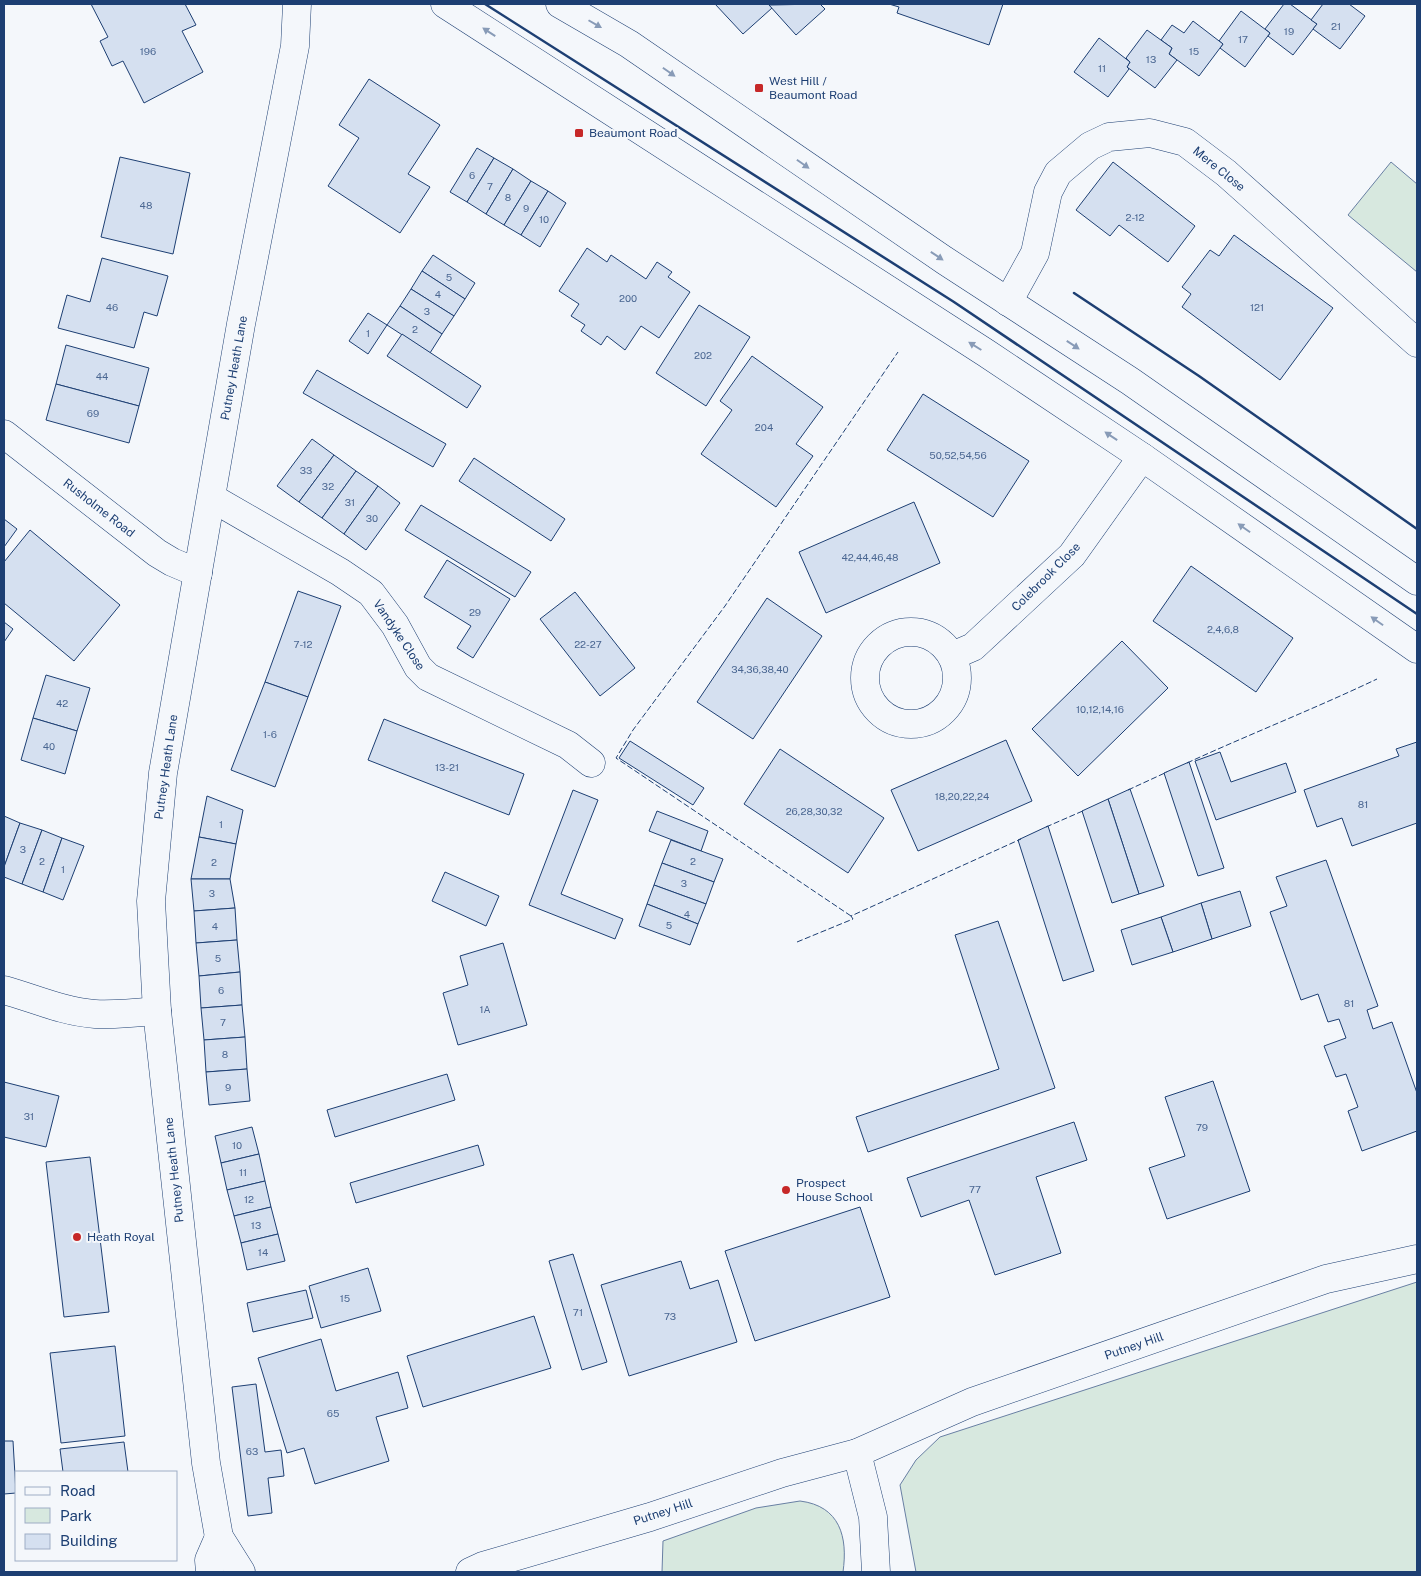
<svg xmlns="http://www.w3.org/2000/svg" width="1421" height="1576" font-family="'Public Sans',sans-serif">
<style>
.green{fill:#d7e8df;stroke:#687fa3}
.building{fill:#d5e0f0;stroke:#1d3f73}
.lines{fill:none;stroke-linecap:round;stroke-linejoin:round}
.minor-casing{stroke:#1d3f73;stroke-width:29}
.trunk-casing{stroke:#1d3f73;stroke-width:29}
.minor{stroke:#f4f7fb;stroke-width:28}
.trunk{stroke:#f4f7fb;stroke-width:28}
.fence{stroke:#1d3f73;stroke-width:1;stroke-dasharray:6 2.5;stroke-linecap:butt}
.wall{stroke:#1d3f73;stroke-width:2.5}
.oneway{fill:#889bb7}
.poi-dot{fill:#c62828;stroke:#f4f7fb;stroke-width:2}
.labels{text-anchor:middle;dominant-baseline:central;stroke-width:4;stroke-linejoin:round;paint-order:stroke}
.number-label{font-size:10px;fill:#4b6792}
.poi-label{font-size:12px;fill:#1d3f73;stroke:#f4f7fb;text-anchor:start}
.street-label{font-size:12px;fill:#1d3f73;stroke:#f4f7fb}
</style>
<rect width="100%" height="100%" fill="#f4f7fb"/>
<g class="green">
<path d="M1391,162L1417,184V272L1348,215Z"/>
<path d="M1417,1282V1572H916L900,1485L916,1460L940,1437Z"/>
<path d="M800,1501C840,1506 848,1537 843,1572H662L663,1541L756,1508Z"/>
</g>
<g class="building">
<path d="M91,4H185L196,25L182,31L203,72L144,103L123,61L112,66L100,41L108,37Z"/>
<path d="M715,4H768L772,8L743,34Z"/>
<path d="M820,4L825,9L796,35L769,5Z"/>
<path d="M889,4H1003L989,45L897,13L899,7Z"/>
<path d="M1284,4H1290L1317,24L1293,55L1268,36L1270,33L1265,29Z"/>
<path d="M1323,4H1349L1365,16L1340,49L1313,29L1317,24L1311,20Z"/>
<path d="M1241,11L1270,33L1245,67L1220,48L1223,44L1219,41Z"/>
<path d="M1193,21L1223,44L1199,76L1169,54L1172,48L1161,40L1172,25L1184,33Z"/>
<path d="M1147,30L1172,48L1169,54L1177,60L1155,88L1127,67L1130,62L1126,58Z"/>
<path d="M1099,38L1130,62L1127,67L1129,69L1108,97L1074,72Z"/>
<path d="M369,79L440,125L408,174L430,187L400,233L328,186L359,138L339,125Z"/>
<path d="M477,148L494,158L467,202L450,192Z"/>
<path d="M120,157L190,173L173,254L101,237Z"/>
<path d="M494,158L513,169L486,214L467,202Z"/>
<path d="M1113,162L1195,226L1168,262L1119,225L1110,236L1076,210Z"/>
<path d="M513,169L531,181L504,225L486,214Z"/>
<path d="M531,181L548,191L521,235L504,225Z"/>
<path d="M548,191L566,203L540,247L521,235Z"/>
<path d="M1234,235L1333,308L1280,380L1182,307L1191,294L1182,287L1210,250L1219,256Z"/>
<path d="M587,248L607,262L611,255L646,279L657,262L672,272L668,277L690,292L659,338L641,326L625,350L607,336L601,345L581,331L585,325L571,316L579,304L559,291Z"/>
<path d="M433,255L475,283L465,299L422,271Z"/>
<path d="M102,258L168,276L157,316L144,312L134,348L58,328L67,295L90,302Z"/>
<path d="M422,271L465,299L454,316L411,289Z"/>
<path d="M411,289L454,316L442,334L400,306Z"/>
<path d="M699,305L750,337L706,406L656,373Z"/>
<path d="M400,306L442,334L430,353L387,325Z"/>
<path d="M368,313L387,325L368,354L349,341Z"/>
<path d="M402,334L481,386L467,408L387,356Z"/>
<path d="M66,345L149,368L139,406L56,384Z"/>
<path d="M752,356L823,407L796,444L813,456L776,507L701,454L732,410L720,401Z"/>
<path d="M317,370L446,444L433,467L303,393Z"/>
<path d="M56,384L139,406L129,443L46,420Z"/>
<path d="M923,394L1029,461L993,517L887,450Z"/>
<path d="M312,439L334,455L299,502L277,486Z"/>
<path d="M334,455L356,471L322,518L299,502Z"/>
<path d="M474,458L565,519L551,541L459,481Z"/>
<path d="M356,471L378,486L344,534L322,518Z"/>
<path d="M378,486L400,503L366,550L344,534Z"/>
<path d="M914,502L940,563L826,613L799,552Z"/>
<path d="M421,505L531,572L515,597L405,530Z"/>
<path d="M4,519L17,529L4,547Z"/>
<path d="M30,530L120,605L74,661L4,603V562Z"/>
<path d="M447,560L510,599L473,658L457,648L471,626L424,597Z"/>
<path d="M1191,566L1293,638L1256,692L1153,621Z"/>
<path d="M298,591L341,606L308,697L265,682Z"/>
<path d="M575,592L635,668L600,696L540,619Z"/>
<path d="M767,598L822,636L753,739L697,702Z"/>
<path d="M4,622L13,629L4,642Z"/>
<path d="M1122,641L1168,688L1078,776L1032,729Z"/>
<path d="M46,675L90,688L77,731L33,718Z"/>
<path d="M265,682L308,697L275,787L231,770Z"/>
<path d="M33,718L77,731L65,774L21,760Z"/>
<path d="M384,719L524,774L509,815L368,760Z"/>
<path d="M1006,740L1032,801L918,851L891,790Z"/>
<path d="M630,741L704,788L693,805L619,758Z"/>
<path d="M1417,742V823L1352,846L1342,818L1317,827L1304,790L1399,756L1396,749Z"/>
<path d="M780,749L884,818L848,873L744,804Z"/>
<path d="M1220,752L1231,782L1286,763L1296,792L1216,820L1195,761Z"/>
<path d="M1189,762L1224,868L1198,876L1164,773Z"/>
<path d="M1130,789L1164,886L1139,894L1108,799Z"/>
<path d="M573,790L598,800L561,894L623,919L615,939L529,905Z"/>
<path d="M207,796L243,810L236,844L199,837Z"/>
<path d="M1108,799L1139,894L1112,903L1082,811Z"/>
<path d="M657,811L708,831L701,851L649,831Z"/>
<path d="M4,816L20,823L4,867Z"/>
<path d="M20,823L42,830L22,884L4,877V867Z"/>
<path d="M1048,826L1094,971L1063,981L1018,840Z"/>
<path d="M42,830L62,838L43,892L22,884Z"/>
<path d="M199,837L236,844L230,879H191Z"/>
<path d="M62,838L84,846L63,900L43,892Z"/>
<path d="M671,840L723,859L714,882L662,863Z"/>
<path d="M1326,860L1378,1006L1367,1010L1373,1029L1392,1022L1417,1093V1131L1362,1151L1348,1111L1358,1107L1346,1074L1336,1077L1324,1046L1346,1038L1339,1019L1328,1022L1318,994L1301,1000L1270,912L1287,906L1276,877Z"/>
<path d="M662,863L714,882L706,904L654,885Z"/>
<path d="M445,872L499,896L486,926L432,901Z"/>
<path d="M191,879H230L235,908L194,911Z"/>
<path d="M654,885L706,904L698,924L647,904Z"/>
<path d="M1240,891L1251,926L1212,939L1201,903Z"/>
<path d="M1201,903L1212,939L1173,952L1161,917Z"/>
<path d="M647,904L698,924L690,945L639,926Z"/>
<path d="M235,908L237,940L196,943L194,911Z"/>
<path d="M1161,917L1173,952L1132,965L1121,930Z"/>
<path d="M998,921L1055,1088L868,1152L856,1117L999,1069L955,935Z"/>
<path d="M237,940L240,972L199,976L196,943Z"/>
<path d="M503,943L527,1025L458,1045L443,993L468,985L460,956Z"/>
<path d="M240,972L242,1005L201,1008L199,976Z"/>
<path d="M242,1005L245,1037L204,1040L201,1008Z"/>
<path d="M245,1037L247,1069L206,1072L204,1040Z"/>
<path d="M247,1069L250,1101L209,1105L206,1072Z"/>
<path d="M447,1074L455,1100L335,1137L327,1110Z"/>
<path d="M1213,1081L1250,1191L1167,1219L1149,1168L1185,1156L1165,1097Z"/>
<path d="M4,1082L59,1096L46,1147L4,1137Z"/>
<path d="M1074,1122L1087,1160L1036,1177L1061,1253L995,1275L969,1200L921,1217L907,1178Z"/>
<path d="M252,1127L259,1154L221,1163L215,1136Z"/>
<path d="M478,1145L484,1165L356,1203L350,1183Z"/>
<path d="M259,1154L265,1181L227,1190L221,1163Z"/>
<path d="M90,1157L109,1312L64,1317L46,1162Z"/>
<path d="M265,1181L271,1207L234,1216L227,1190Z"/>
<path d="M271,1207L278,1234L241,1243L234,1216Z"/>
<path d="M860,1207L890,1297L755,1341L725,1251Z"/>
<path d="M278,1234L285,1261L247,1270L241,1243Z"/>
<path d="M573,1254L607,1362L582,1370L549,1261Z"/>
<path d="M681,1261L690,1289L718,1280L737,1342L629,1376L601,1285Z"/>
<path d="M368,1268L381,1311L321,1328L309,1286Z"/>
<path d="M306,1290L313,1318L253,1332L247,1303Z"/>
<path d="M534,1316L551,1368L423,1407L407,1356Z"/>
<path d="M321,1339L336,1391L398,1372L408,1408L376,1417L389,1461L315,1484L304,1448L287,1453L258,1358Z"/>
<path d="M115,1346L125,1436L61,1443L50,1353Z"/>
<path d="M256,1384L265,1452L281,1450L284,1476L268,1478L272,1513L248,1516L232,1387Z"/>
<path d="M4,1441H13L16,1493L4,1494Z"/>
<path d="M124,1442L128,1472H63L60,1449Z"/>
</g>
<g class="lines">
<g class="minor-casing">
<g id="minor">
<path d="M1008,302L1035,253L1048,192L1058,173L1090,146L1109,137L1150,133L1185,142L1226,173L1417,343"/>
<path d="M4,434L157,553L172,562L198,573"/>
<path d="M212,498L340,572L371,593L395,625L418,667L428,677L568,745L591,763"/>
<circle cx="911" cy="678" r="46"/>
<path d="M952,656L973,647L1072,555L1142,457"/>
<path d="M4,990C33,998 64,1012 95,1014C116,1015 136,1013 157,1011"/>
<path d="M857,1453L873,1517L876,1572"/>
<path d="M210,1572L209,1560L219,1537"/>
<path d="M241,1572L219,1537L206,1463L157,1011L151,901L163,773L241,324L295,46L297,4"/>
<path d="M470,1572L483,1566L650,1517L782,1473L857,1453L972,1402L1326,1279L1417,1259"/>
</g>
</g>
<g class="trunk-casing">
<g id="trunk">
<path d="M445,4L986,353L1142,457L1417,649"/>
<path d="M560,4L629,44L944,260L1130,381L1417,581"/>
</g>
</g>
<use href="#minor" class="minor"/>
<use href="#trunk" class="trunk"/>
<g class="fence">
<path d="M1187,763C1250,734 1314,709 1377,679"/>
<path d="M1128,790L1167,772"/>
<path d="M1046,827L1085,810"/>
<path d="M851,916L616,758L633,730L725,606L898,352"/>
<path d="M797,942L853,919L851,916L1021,839"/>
</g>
<g class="wall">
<path d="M485,4L954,302L1417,614"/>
<path d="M1074,293L1199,376L1417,529"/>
</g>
</g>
<defs><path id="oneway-solid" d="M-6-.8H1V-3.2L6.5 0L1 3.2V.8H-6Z" transform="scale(1.25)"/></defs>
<g class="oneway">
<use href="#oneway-solid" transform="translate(595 24) rotate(30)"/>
<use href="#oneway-solid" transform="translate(489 32) rotate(-147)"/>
<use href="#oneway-solid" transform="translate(669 72) rotate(35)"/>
<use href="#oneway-solid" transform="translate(803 164) rotate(35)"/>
<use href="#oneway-solid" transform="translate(937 256) rotate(34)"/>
<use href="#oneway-solid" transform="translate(1073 345) rotate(33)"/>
<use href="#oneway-solid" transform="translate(975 346) rotate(-148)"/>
<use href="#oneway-solid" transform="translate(1111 436) rotate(-146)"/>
<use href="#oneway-solid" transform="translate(1244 528) rotate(-145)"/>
<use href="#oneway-solid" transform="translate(1377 621) rotate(-145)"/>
</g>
<g class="poi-dot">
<rect x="754" y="83" width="10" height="10" rx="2.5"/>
<rect x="574" y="128" width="10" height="10" rx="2.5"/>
<circle cx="786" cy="1190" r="5"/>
<circle cx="77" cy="1237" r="5"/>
</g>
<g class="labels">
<g class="number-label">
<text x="1336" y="26">21</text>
<text x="1289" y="31">19</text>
<text x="1243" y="39">17</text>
<text x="148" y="51">196</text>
<text x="1194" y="51">15</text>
<text x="1151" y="59">13</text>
<text x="1102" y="68">11</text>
<text x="472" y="175">6</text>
<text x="490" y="186">7</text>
<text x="508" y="197">8</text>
<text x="146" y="205">48</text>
<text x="526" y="208">9</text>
<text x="1135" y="217">2-12</text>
<text x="544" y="219">10</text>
<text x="449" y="277">5</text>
<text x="438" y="294">4</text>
<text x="628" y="298">200</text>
<text x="112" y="307">46</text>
<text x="1257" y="307">121</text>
<text x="427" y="311">3</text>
<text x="415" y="329">2</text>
<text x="368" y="333">1</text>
<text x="703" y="355">202</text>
<text x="102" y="376">44</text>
<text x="93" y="413">69</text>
<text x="764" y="427">204</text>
<text x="958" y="455">50,52,54,56</text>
<text x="306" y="470">33</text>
<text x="328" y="486">32</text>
<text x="350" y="502">31</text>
<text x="372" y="518">30</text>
<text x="870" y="557">42,44,46,48</text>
<text x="475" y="612">29</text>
<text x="1223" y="629">2,4,6,8</text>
<text x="303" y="644">7-12</text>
<text x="588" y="644">22-27</text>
<text x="760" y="669">34,36,38,40</text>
<text x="62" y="703">42</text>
<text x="1100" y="709">10,12,14,16</text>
<text x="270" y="734">1-6</text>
<text x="49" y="746">40</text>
<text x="447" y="767">13-21</text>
<text x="962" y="796">18,20,22,24</text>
<text x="1363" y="804">81</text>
<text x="814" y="811">26,28,30,32</text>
<text x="221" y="824">1</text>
<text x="23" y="849">3</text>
<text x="42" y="861">2</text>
<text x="693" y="861">2</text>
<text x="214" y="862">2</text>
<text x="63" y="869">1</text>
<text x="684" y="883">3</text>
<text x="212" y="893">3</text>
<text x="687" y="914">4</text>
<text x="669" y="925">5</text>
<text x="215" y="926">4</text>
<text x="218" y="958">5</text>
<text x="221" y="990">6</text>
<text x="1349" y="1003">81</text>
<text x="485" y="1009">1A</text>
<text x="223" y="1022">7</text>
<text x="225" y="1054">8</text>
<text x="228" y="1087">9</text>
<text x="29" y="1116">31</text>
<text x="1202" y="1127">79</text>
<text x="237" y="1145">10</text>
<text x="243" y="1172">11</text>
<text x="975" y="1189">77</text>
<text x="249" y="1199">12</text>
<text x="256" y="1225">13</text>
<text x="263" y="1252">14</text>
<text x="345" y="1298">15</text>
<text x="578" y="1312">71</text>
<text x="670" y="1316">73</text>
<text x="333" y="1413">65</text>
<text x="252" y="1451">63</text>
</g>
<g class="poi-label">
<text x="769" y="81">West Hill /<tspan x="769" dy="14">Beaumont Road</tspan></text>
<text x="589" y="133">Beaumont Road</text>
<text x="796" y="1183">Prospect<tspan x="796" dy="14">House School</tspan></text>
<text x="87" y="1237">Heath Royal</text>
</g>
<g class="street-label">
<text transform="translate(1219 169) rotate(39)">Mere Close</text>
<text transform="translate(234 368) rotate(-80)">Putney Heath Lane</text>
<text transform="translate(99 508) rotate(38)">Rusholme Road</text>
<text transform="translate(1046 577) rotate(-45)">Colebrook Close</text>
<text transform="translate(399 635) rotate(56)">Vandyke Close</text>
<text transform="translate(166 767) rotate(-82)">Putney Heath Lane</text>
<text transform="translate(174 1170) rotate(-96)">Putney Heath Lane</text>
<text transform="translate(1134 1346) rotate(-19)">Putney Hill</text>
<text transform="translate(663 1512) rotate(-18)">Putney Hill</text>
</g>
</g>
<rect width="1421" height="1576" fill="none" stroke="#1d3f73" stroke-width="10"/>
<rect x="15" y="1471" width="162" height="90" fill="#f4f7fb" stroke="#9eadc5"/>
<rect x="25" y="1487" width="25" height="8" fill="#f4f7fb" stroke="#9eadc5"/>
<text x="60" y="1496" font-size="15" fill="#1d3f73">Road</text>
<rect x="25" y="1508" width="25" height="15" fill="#d7e8df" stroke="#9eadc5"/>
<text x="60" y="1521" font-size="15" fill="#1d3f73">Park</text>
<rect x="25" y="1534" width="25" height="15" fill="#d5e0f0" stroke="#9eadc5"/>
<text x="60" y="1546" font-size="15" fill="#1d3f73">Building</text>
</svg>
